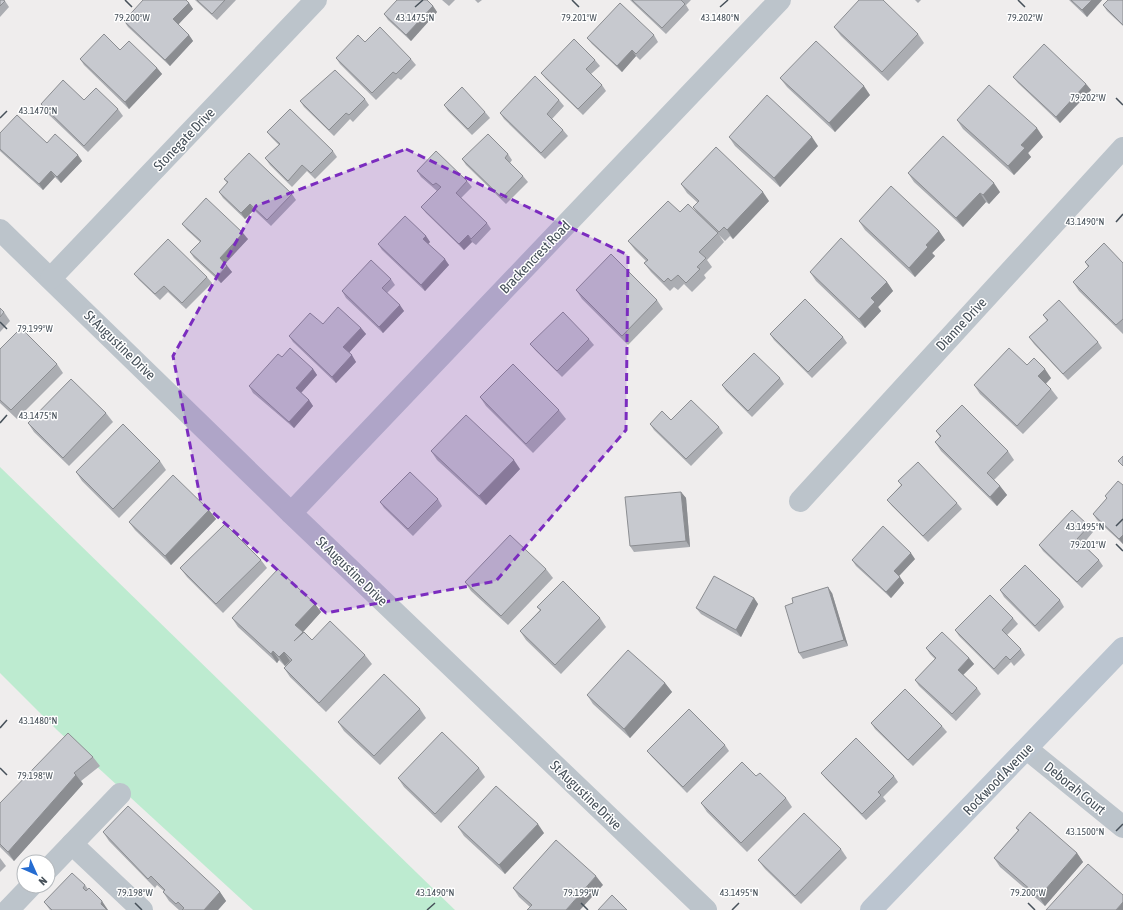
<svg xmlns="http://www.w3.org/2000/svg" width="1123" height="910" font-family="'Asap Condensed',sans-serif">
<style>
.green{fill:#bdebd0}
.lines{fill:none;stroke-linecap:round;stroke-linejoin:round}
.street{stroke:#bcc4cb;stroke-width:22}
.secondary{stroke:#bbc5d0;stroke-width:22}
.wall{fill:#abadb2}
.shaded-wall{fill:#8b8d91}
.building{fill:#c7c9cf;stroke:#8b8d91}
.marked{fill:#7b2cbf;fill-opacity:0.2;stroke:#7b2cbf;stroke-width:3;stroke-dasharray:8 5;stroke-linejoin:round}
.ticks{fill:none;stroke:#465059;stroke-width:1.5}
.labels{text-anchor:middle;dominant-baseline:central;stroke-width:3;stroke-linejoin:round;paint-order:stroke}
.street-label{font-size:14px;fill:#465059;stroke:#fff}
.ticks-label{font-size:10px;text-anchor:middle;fill:#465059;stroke:#fff;stroke-width:3;stroke-linejoin:round;paint-order:stroke}
</style>
<rect width="100%" height="100%" fill="#efeded"/>
<path class="green" d="M0,467L455,910H253L57,730L0,673Z"/>
<g class="lines">
<g class="street">
<path d="M0,230L291,513L706,910"/>
<path d="M51,278L316,0"/>
<path d="M800,501L1123,148"/>
<path d="M291,513L780,0"/>
<path d="M1027,749L1123,827"/>
<path d="M72,844L120,794"/>
<path d="M48,869L72,844L142,910"/>
<path d="M8,910L31,886"/>
</g>
<path class="secondary" d="M871,910L1123,648"/>
</g>
<g class="wall">
<path d="M0,0L5,1L9,7L0,17Z"/>
<path d="M195,0H236L217,20Z"/>
<path d="M442,0H455L449,6Z"/>
<path d="M475,0H482L478,3Z"/>
<path d="M630,0H691L686,5L689,10L666,34Z"/>
<path d="M915,0H921L918,3Z"/>
<path d="M1069,0H1102L1087,17Z"/>
<path d="M1123,0V26L1107,11L1103,5Z"/>
<path d="M189,3L193,9L178,24L189,35L193,41L170,66L128,27L124,21Z"/>
<path d="M433,6L437,12L411,41L388,20L384,14Z"/>
<path d="M834,27L918,34L924,43L888,81L841,36Z"/>
<path d="M654,35L658,42L640,60L636,56L622,72L592,44L587,38Z"/>
<path d="M365,42L411,59L416,65L401,80L398,78L376,100L340,64L336,58Z"/>
<path d="M120,50L157,68L162,74L129,109L84,65L80,59Z"/>
<path d="M595,60L600,66L591,74L602,85L606,91L583,115L546,79L541,73Z"/>
<path d="M1013,77L1086,84L1091,90L1060,123L1018,83Z"/>
<path d="M780,78L870,95L835,132L787,87Z"/>
<path d="M365,99L369,105L353,122L350,119L334,136L304,107L300,101Z"/>
<path d="M84,100L118,109L123,116L88,152L45,111L41,104Z"/>
<path d="M559,100L564,106L552,119L563,130L568,136L545,159L504,119L500,113Z"/>
<path d="M444,105L485,112L490,118L472,135L448,111Z"/>
<path d="M957,120L1043,137L1028,153L1031,157L1014,175L963,129Z"/>
<path d="M267,132L333,151L337,157L315,179L307,171L292,187L270,165L265,158L279,145L272,138Z"/>
<path d="M0,133L47,143L82,161L61,183L55,177L43,190L0,151Z"/>
<path d="M729,137L818,146L780,187L735,146Z"/>
<path d="M508,154L512,160L510,163L523,176L528,182L506,204L466,165L462,159Z"/>
<path d="M417,171L467,181L472,187L461,198L487,223L491,229L476,245L472,242L464,250L426,213L421,207L437,191L421,177Z"/>
<path d="M908,173L1000,192L989,204L986,202L963,227L914,182Z"/>
<path d="M224,179L292,194L296,200L271,226L254,210L245,219L223,198L219,192L227,183Z"/>
<path d="M681,184L769,201L733,239L730,236L725,241L719,235L724,242L707,260L712,267L704,275L706,278L692,292L684,284L678,290L674,287L670,291L651,272L644,263L646,261L635,250L628,241L680,212L697,213L693,207L698,203L687,193Z"/>
<path d="M859,221L939,231L945,240L932,253L935,256L915,277L865,230Z"/>
<path d="M182,224L248,239L225,263L232,272L221,283L194,258L190,252L200,242L187,230Z"/>
<path d="M426,236L430,242L428,244L449,265L425,291L382,250L378,244Z"/>
<path d="M1085,262L1123,263V334L1079,291L1073,282L1088,267Z"/>
<path d="M810,272L887,282L893,291L878,307L881,311L865,328L816,281Z"/>
<path d="M134,274L207,277L212,283L186,309L168,292L160,300L139,280Z"/>
<path d="M391,279L395,285L387,293L404,311L383,333L346,298L342,291Z"/>
<path d="M576,290L657,300L663,309L628,345L582,299Z"/>
<path d="M0,308L4,312L10,321L0,332Z"/>
<path d="M1043,315L1098,342L1102,348L1068,380L1034,344L1029,337L1047,321Z"/>
<path d="M323,324L361,328L366,334L349,352L356,362L336,383L293,342L289,336Z"/>
<path d="M770,334L843,337L847,343L812,378L774,340Z"/>
<path d="M589,339L594,345L562,377L535,350L530,344Z"/>
<path d="M0,349L57,364L63,373L17,419L0,403Z"/>
<path d="M282,357L313,369L317,375L301,393L309,400L313,406L294,428L253,393L249,386Z"/>
<path d="M1027,365L1051,378L1046,384L1051,389L1058,398L1023,434L980,394L974,385Z"/>
<path d="M780,378L784,384L752,417L726,391L722,385Z"/>
<path d="M480,397L559,410L566,419L533,453L486,406Z"/>
<path d="M106,413L113,422L69,466L34,432L28,423Z"/>
<path d="M671,420L719,427L723,433L691,466L654,430L650,424Z"/>
<path d="M936,431L1008,451L1014,460L994,480L1000,486L1007,495L997,506L941,451L935,442L940,437Z"/>
<path d="M431,451L520,469L486,505L437,460Z"/>
<path d="M160,461L166,470L119,518L82,481L76,472Z"/>
<path d="M898,481L957,503L962,509L928,542L892,506L887,500L901,485Z"/>
<path d="M1123,485V544L1097,520L1093,514L1107,499L1105,496Z"/>
<path d="M681,492L686,498L690,547L634,552L630,546Z"/>
<path d="M438,499L442,506L413,536L384,508L380,502Z"/>
<path d="M209,510L216,519L171,565L135,530L129,522Z"/>
<path d="M1089,526L1093,532L1083,544L1099,560L1103,566L1082,588L1043,551L1039,545Z"/>
<path d="M915,559L899,576L904,583L891,598L856,566L852,560Z"/>
<path d="M261,560L267,568L223,613L187,577L180,568Z"/>
<path d="M546,569L553,578L508,625L471,591L465,582Z"/>
<path d="M1000,590L1060,600L1064,607L1039,632L1004,597Z"/>
<path d="M832,593L848,646L803,659L799,653Z"/>
<path d="M754,598L758,604L741,637L701,614L696,608Z"/>
<path d="M315,604L321,612L303,632L312,640L365,655L372,664L326,712L290,677L284,668L290,661L285,666L279,660L277,663L238,627L232,618Z"/>
<path d="M537,607L600,618L606,627L561,674L526,640L520,631L540,610Z"/>
<path d="M1013,618L1018,624L1007,635L1021,649L1025,655L1014,666L1011,662L998,675L959,636L955,630Z"/>
<path d="M926,648L969,658L974,664L963,675L977,688L981,694L956,721L919,686L915,680L935,659L930,654Z"/>
<path d="M665,683L672,692L630,738L593,704L587,695Z"/>
<path d="M420,709L426,718L380,765L344,731L338,722Z"/>
<path d="M871,723L942,726L947,732L913,766L875,729Z"/>
<path d="M725,745L729,751L687,793L652,757L647,751Z"/>
<path d="M93,757L100,766L81,781L83,784L14,861L0,847V803Z"/>
<path d="M479,768L485,777L441,823L404,787L398,778Z"/>
<path d="M821,773L894,776L898,782L883,797L886,801L866,820L826,779Z"/>
<path d="M756,776L786,798L792,807L747,852L707,812L701,803Z"/>
<path d="M458,827L544,833L505,874L464,836Z"/>
<path d="M1016,828L1077,853L1083,862L1045,906L1000,867L994,858L1018,831Z"/>
<path d="M103,832L220,892L226,901L218,910H179L169,901L163,892L164,891L157,885L155,888L109,841Z"/>
<path d="M841,849L847,858L801,904L765,869L758,860Z"/>
<path d="M0,858L6,866L0,872Z"/>
<path d="M85,885L88,889L108,910H50L44,902Z"/>
<path d="M603,885L530,907L519,897L513,888Z"/>
</g>
<g class="shaded-wall">
<path d="M1092,0H1102L1087,17L1082,10Z"/>
<path d="M189,3L193,9L177,26L173,19Z"/>
<path d="M433,6L437,12L411,41L406,35Z"/>
<path d="M189,35L193,41L170,66L165,60Z"/>
<path d="M632,50L636,56L622,72L617,66Z"/>
<path d="M157,68L162,74L129,109L125,102Z"/>
<path d="M1086,84L1091,90L1060,123L1056,117Z"/>
<path d="M864,86L870,95L835,132L829,123Z"/>
<path d="M1037,128L1043,137L1028,153L1031,157L1014,175L1008,166L1021,145Z"/>
<path d="M812,137L818,146L780,187L774,178Z"/>
<path d="M78,155L82,161L61,183L57,177Z"/>
<path d="M51,171L55,177L43,190L39,184Z"/>
<path d="M994,183L1000,192L989,204L983,195Z"/>
<path d="M763,192L769,201L733,239L727,230Z"/>
<path d="M980,193L986,202L963,227L956,218Z"/>
<path d="M250,204L254,210L245,219L241,213Z"/>
<path d="M939,231L945,240L932,253L935,256L915,277L909,268L926,245Z"/>
<path d="M243,233L248,239L224,265L220,258Z"/>
<path d="M468,235L472,242L464,250L459,244Z"/>
<path d="M426,236L430,242L427,245L423,239Z"/>
<path d="M445,259L449,265L425,291L421,285Z"/>
<path d="M227,266L232,272L221,283L217,277Z"/>
<path d="M887,282L893,291L878,307L881,311L865,328L859,319L871,298Z"/>
<path d="M400,305L404,311L383,333L379,327Z"/>
<path d="M361,328L366,334L348,354L343,347Z"/>
<path d="M352,355L356,362L336,383L332,377Z"/>
<path d="M313,369L317,375L300,394L296,388Z"/>
<path d="M1045,369L1051,378L1044,385L1038,376Z"/>
<path d="M309,400L313,406L294,428L289,422Z"/>
<path d="M514,460L520,469L486,505L479,496Z"/>
<path d="M1000,486L1007,495L997,506L990,497Z"/>
<path d="M681,492L686,498L690,547L686,541Z"/>
<path d="M209,510L216,519L171,565L165,556Z"/>
<path d="M1123,535V544L1119,539Z"/>
<path d="M911,553L915,559L898,577L894,571Z"/>
<path d="M900,577L904,583L891,598L886,592Z"/>
<path d="M828,587L832,593L848,646L844,640Z"/>
<path d="M754,598L758,604L741,637L736,630Z"/>
<path d="M315,604L321,612L303,632L300,650L295,625Z"/>
<path d="M273,651L279,660L277,663L271,654Z"/>
<path d="M284,652L290,661L285,666L279,657Z"/>
<path d="M969,658L974,664L962,676L958,670Z"/>
<path d="M665,683L672,692L630,738L624,729Z"/>
<path d="M76,775L83,784L14,861L8,852Z"/>
<path d="M538,824L544,833L505,874L499,865Z"/>
<path d="M1077,853L1083,862L1045,906L1039,897Z"/>
<path d="M596,876L603,885L580,910H566Z"/>
<path d="M220,892L226,901L218,910H204Z"/>
<path d="M102,901L108,910H105L101,904Z"/>
<path d="M1123,902V910H1116Z"/>
</g>
<g class="building">
<path d="M0,0H3L5,1L0,6Z"/>
<path d="M143,0H186L189,3L173,19L189,35L165,60L124,21Z"/>
<path d="M197,0H225L212,14Z"/>
<path d="M397,0H427L433,6L406,35L384,14Z"/>
<path d="M632,0H681L685,4L662,28Z"/>
<path d="M859,0H883L918,34L882,72L834,27Z"/>
<path d="M1071,0H1092L1082,10Z"/>
<path d="M1108,0H1123V25L1103,5Z"/>
<path d="M620,3L654,35L636,54L632,50L617,66L587,38Z"/>
<path d="M380,27L411,59L396,74L393,72L372,93L336,58L358,35L365,42Z"/>
<path d="M104,34L120,50L129,41L157,68L125,102L80,59Z"/>
<path d="M574,39L595,60L586,69L602,85L578,109L541,73Z"/>
<path d="M816,41L864,86L829,123L780,78Z"/>
<path d="M1044,44L1086,84L1056,117L1013,77Z"/>
<path d="M335,70L365,99L349,115L346,113L329,130L300,101Z"/>
<path d="M535,76L559,100L547,114L563,130L541,153L500,113Z"/>
<path d="M63,80L84,100L96,88L118,109L84,146L41,104Z"/>
<path d="M989,85L1037,128L1021,145L1025,148L1008,166L957,120Z"/>
<path d="M462,87L485,112L468,129L444,105Z"/>
<path d="M767,95L812,137L774,178L729,137Z"/>
<path d="M290,109L333,151L311,173L302,165L288,181L265,158L280,144L267,132Z"/>
<path d="M17,115L47,143L55,134L78,155L57,177L51,171L39,184L0,149V133Z"/>
<path d="M488,134L508,154L505,158L523,176L502,198L462,159Z"/>
<path d="M943,136L994,183L983,195L980,193L956,218L908,173Z"/>
<path d="M716,147L763,192L727,230L724,227L719,232L693,207L699,201L681,184Z"/>
<path d="M436,151L467,181L456,193L487,223L471,239L468,235L459,244L421,207L441,187L436,183L433,185L417,171Z"/>
<path d="M249,153L292,194L267,220L250,204L241,213L219,192L228,182L224,179Z"/>
<path d="M891,186L939,231L926,245L928,247L909,268L859,221Z"/>
<path d="M206,198L243,233L220,258L227,266L217,277L190,252L201,241L182,224Z"/>
<path d="M668,201L680,212L688,204L718,233L699,252L706,258L697,267L700,269L686,283L678,275L671,281L668,278L664,282L644,263L648,260L628,241Z"/>
<path d="M405,216L426,236L423,239L445,259L421,285L378,244Z"/>
<path d="M841,238L887,282L871,298L875,302L859,319L810,272Z"/>
<path d="M168,239L207,277L182,303L164,286L155,294L134,274Z"/>
<path d="M1104,243L1123,263V319L1116,325L1073,282L1089,266L1085,262Z"/>
<path d="M611,254L657,300L622,336L576,290Z"/>
<path d="M371,260L391,279L382,288L400,305L379,327L342,291Z"/>
<path d="M805,299L843,337L808,372L770,334Z"/>
<path d="M1059,300L1098,342L1063,374L1029,337L1048,320L1043,315Z"/>
<path d="M338,307L361,328L343,347L352,355L332,377L289,336L310,313L323,324Z"/>
<path d="M0,308L4,312L0,317Z"/>
<path d="M563,312L589,339L557,371L530,344Z"/>
<path d="M21,328L57,364L11,410L0,400V349Z"/>
<path d="M290,348L313,369L296,388L309,400L289,422L249,386L278,354L282,357Z"/>
<path d="M1009,348L1027,365L1034,358L1045,369L1038,376L1051,389L1017,426L974,385Z"/>
<path d="M754,353L780,378L748,411L722,385Z"/>
<path d="M513,364L559,410L526,444L480,397Z"/>
<path d="M71,379L106,413L63,458L28,423Z"/>
<path d="M691,400L719,427L686,459L650,424L662,411L671,420Z"/>
<path d="M962,405L1008,451L987,473L1000,486L990,497L935,442L941,436L936,431Z"/>
<path d="M466,415L514,460L479,496L431,451Z"/>
<path d="M123,424L160,461L113,509L76,472Z"/>
<path d="M1123,456V466L1118,461Z"/>
<path d="M918,462L957,503L923,536L887,500L902,485L898,481Z"/>
<path d="M410,472L438,499L408,529L380,502Z"/>
<path d="M173,475L209,510L165,556L129,522Z"/>
<path d="M1118,481L1123,485V535L1119,539L1093,514L1107,498L1105,496Z"/>
<path d="M681,492L686,541L630,546L625,497Z"/>
<path d="M1072,510L1089,526L1077,539L1099,560L1077,582L1039,545Z"/>
<path d="M225,524L261,560L216,604L180,568Z"/>
<path d="M883,526L911,553L894,571L900,577L886,592L852,560Z"/>
<path d="M510,535L546,569L501,616L465,582Z"/>
<path d="M1025,565L1060,600L1035,626L1000,590Z"/>
<path d="M278,569L315,604L295,625L303,632L294,641L304,632L312,640L330,621L365,655L319,703L284,668L292,660L284,652L279,657L273,651L271,654L232,618Z"/>
<path d="M714,576L754,598L736,630L696,608Z"/>
<path d="M563,581L600,618L555,665L520,631L541,610L537,607Z"/>
<path d="M828,587L844,640L799,653L785,606L793,603L792,598Z"/>
<path d="M990,595L1013,618L1002,630L1021,649L1010,660L1006,656L994,669L955,630Z"/>
<path d="M942,632L969,658L958,670L977,688L952,714L915,680L936,658L926,648Z"/>
<path d="M628,650L665,683L624,729L587,695Z"/>
<path d="M384,674L420,709L374,756L338,722Z"/>
<path d="M905,689L942,726L908,760L871,723Z"/>
<path d="M689,709L725,745L683,787L647,751Z"/>
<path d="M442,732L479,768L435,814L398,778Z"/>
<path d="M68,733L93,757L74,773L76,775L8,852L0,844V803Z"/>
<path d="M856,738L894,776L878,792L881,795L862,814L821,773Z"/>
<path d="M742,762L756,776L760,773L786,798L741,843L701,803Z"/>
<path d="M496,786L538,824L499,865L458,827Z"/>
<path d="M128,806L220,892L204,910H182L184,908L178,902L176,904L163,892L165,890L151,876L148,879L103,832Z"/>
<path d="M1030,812L1077,853L1039,897L994,858L1019,830L1016,828Z"/>
<path d="M804,813L841,849L795,896L758,860Z"/>
<path d="M556,840L596,876L566,910H527L532,905L513,888Z"/>
<path d="M1088,864L1123,895V902L1116,910H1046Z"/>
<path d="M72,873L85,885L83,888L86,891L89,888L102,901L101,904L107,910H52L44,902Z"/>
<path d="M612,895L627,910H598Z"/>
</g>
<path class="marked" d="M406,149L628,255L626,430L496,581L326,613L201,502L173,356L256,206Z"/>
<path class="ticks" d="M125,0L132,7M572,0L579,7M1018,0L1025,7M415,7L423,0M720,7L728,0M1116,98L1123,105M0,118L7,111M1116,222L1123,214M0,322L7,329M0,423L7,415M1116,526L1123,519M1116,544L1123,551M0,728L7,720M0,768L7,775M1116,831L1123,824M135,903L142,910M581,903L588,910M1028,903L1035,910M427,910L435,903M732,910L739,903"/>
<g class="labels">
<g class="street-label">
<text transform="translate(184 139) rotate(-46)">Stonegate Drive</text>
<text transform="translate(535 257) rotate(-46)">Brackencrest Road</text>
<text transform="translate(961 324) rotate(-47)">Dianne Drive</text>
<text transform="translate(120 345) rotate(44)">St Augustine Drive</text>
<text transform="translate(352 571) rotate(44)">St Augustine Drive</text>
<text transform="translate(998 779) rotate(-46)">Rockwood Avenue</text>
<text transform="translate(1075 788) rotate(39)">Deborah Court</text>
<text transform="translate(586 795) rotate(44)">St Augustine Drive</text>
</g>
</g>
<g class="ticks-label">
<text x="132" y="21">79.200°W</text>
<text x="415" y="21">43.1475°N</text>
<text x="579" y="21">79.201°W</text>
<text x="720" y="21">43.1480°N</text>
<text x="1025" y="21">79.202°W</text>
<text x="1088" y="101">79.202°W</text>
<text x="38" y="114">43.1470°N</text>
<text x="1085" y="225">43.1490°N</text>
<text x="35" y="332">79.199°W</text>
<text x="38" y="419">43.1475°N</text>
<text x="1085" y="530">43.1495°N</text>
<text x="1088" y="548">79.201°W</text>
<text x="38" y="724">43.1480°N</text>
<text x="35" y="779">79.198°W</text>
<text x="1085" y="835">43.1500°N</text>
<text x="435" y="896">43.1490°N</text>
<text x="135" y="896">79.198°W</text>
<text x="581" y="896">79.199°W</text>
<text x="739" y="896">43.1495°N</text>
<text x="1028" y="896">79.200°W</text>
</g>
<g transform="translate(36 874) rotate(135)"><circle r="19" fill="#ffffff" stroke="#b5b9bd"/>
<path d="M0-3L7 15L0 10L-7 15Z" fill="#256cd1"/>
<text y="-6" font-size="11" font-weight="bold" text-anchor="middle" fill="#465059">N</text>
</g>
</svg>
